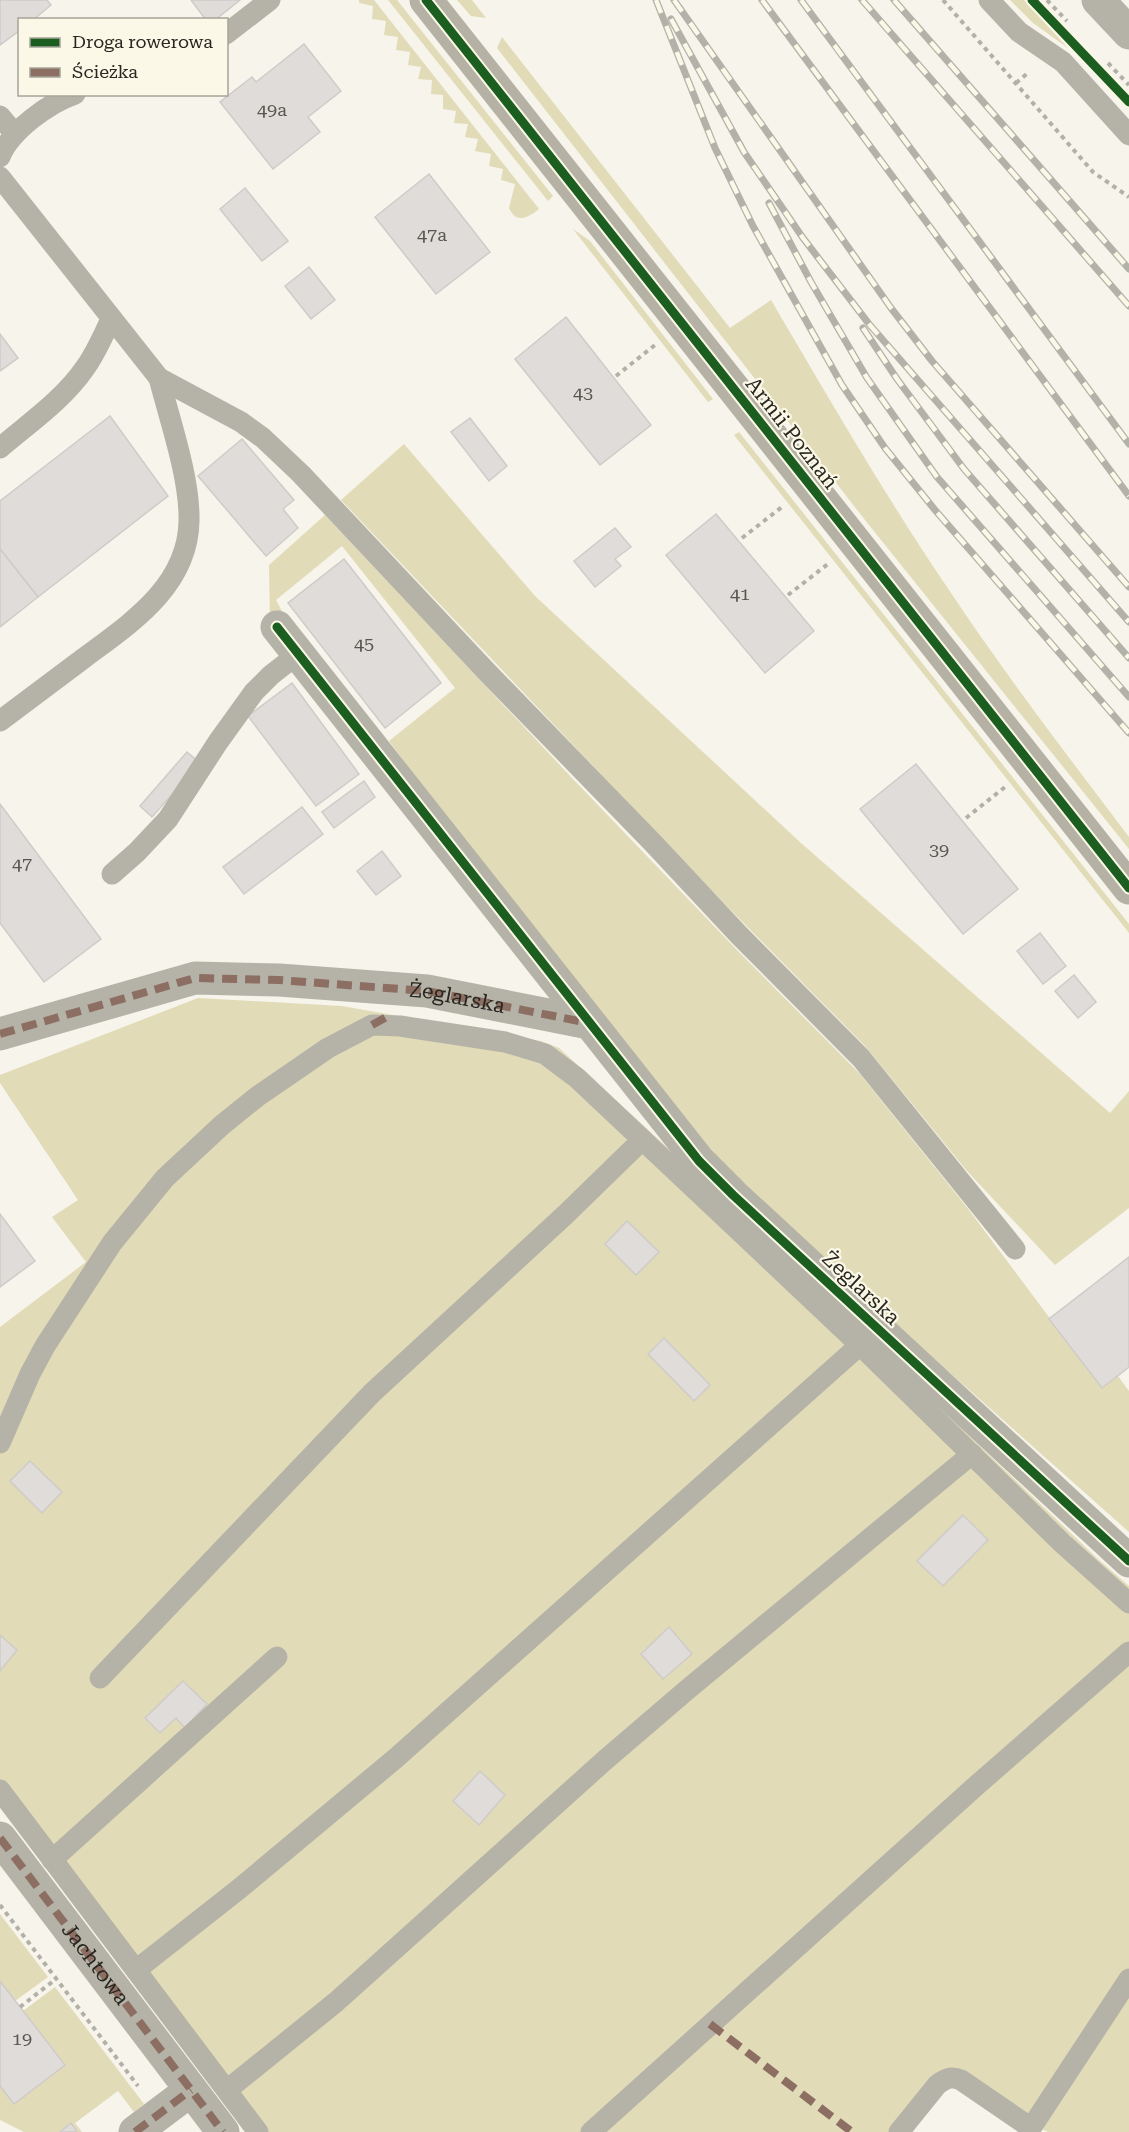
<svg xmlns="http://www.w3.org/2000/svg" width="1129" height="2132" font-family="'Roboto Serif',serif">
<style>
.green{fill:#e2dbb8}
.building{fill:#dfdcda;stroke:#cecbc9;stroke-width:1.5}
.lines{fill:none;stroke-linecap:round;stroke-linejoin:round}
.path{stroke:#b3b0a7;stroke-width:4;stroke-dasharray:4.5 4.5;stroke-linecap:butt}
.service{stroke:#b5b3a7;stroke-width:21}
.minor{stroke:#b5b3a7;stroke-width:33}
.tertiary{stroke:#b5b3a7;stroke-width:33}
.secondary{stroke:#b5b2a5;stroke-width:33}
.rail-casing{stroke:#b3b2a9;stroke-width:7}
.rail{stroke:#fbf8e7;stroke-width:4.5;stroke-dasharray:14;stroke-linecap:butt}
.quiet{stroke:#8d6e63;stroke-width:8;stroke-dasharray:15 8;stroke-linecap:butt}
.cycleway-casing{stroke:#fbf8e7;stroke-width:13}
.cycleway{stroke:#1b5e20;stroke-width:9}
.labels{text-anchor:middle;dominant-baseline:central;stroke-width:4.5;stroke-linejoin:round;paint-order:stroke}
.number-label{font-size:18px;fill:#585651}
.street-label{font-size:21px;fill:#282721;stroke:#fbf8e7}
</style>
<rect width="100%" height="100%" fill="#f6f4eb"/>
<g class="green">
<path d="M359,0H374L539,209C528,218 516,224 509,208L515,184L501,180L503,169L489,166L491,154L475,151L478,139L465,137L468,124L454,123L456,111L443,109V95L431,94L432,80L418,79L421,67L408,65L410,52L396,50L398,37L384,35L386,21L372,19L373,6L359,3Z"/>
<path d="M388,0H397L553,196L548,201Z"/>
<path d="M457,0H472L486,18L471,16Z"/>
<path d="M1010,0H1024L1068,48L1033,23Z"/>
<path d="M502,37L730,328L771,300C828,397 884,494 947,587C1004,673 1067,755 1129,837V849L865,520L497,48Z"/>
<path d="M573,229L590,241L713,399L708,402Z"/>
<path d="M739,432L1129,924V933L734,435Z"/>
<path d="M404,444L535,596L801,843L1110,1113L1129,1091V1208L1055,1265L967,1171L865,1046L702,881L341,500Z"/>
<path d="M325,515L572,778L737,950L860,1074L969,1210L1102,1388L1118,1376L1129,1391V1532L966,1387L843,1281L725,1174L527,926L389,741L455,688L342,546L276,600L284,615L270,625L269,565Z"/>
<path d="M198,998L342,1006L541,1041L559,1048L655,1136L1098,1559L1129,1586V2132H1048L955,2085L948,2086L908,2132H246L0,1808V1327L86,1262L52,1217L78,1200L0,1083V1075Z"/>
<path d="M0,1914L48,1977L15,2001L0,1981Z"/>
<path d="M55,1987L144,2104L134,2112L118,2091L75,2123L82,2132H77L71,2124L60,2132H24L0,2120V2086L14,2104L65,2065L23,2011Z"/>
</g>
<g class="building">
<path d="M0,0H47L51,5L33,20H20V30L0,45Z"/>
<path d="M191,0H240L215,20H206Z"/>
<path d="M304,44L341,91L308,117L320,132L273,169L220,102L252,77L256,82Z"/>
<path d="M429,174L490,252L436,294L375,217Z"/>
<path d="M245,188L288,241L262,261L220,209Z"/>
<path d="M309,267L335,300L311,319L285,286Z"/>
<path d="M566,317L651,425L600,465L515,359Z"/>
<path d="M0,334L18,358L0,371Z"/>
<path d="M110,416L168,496L38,597L0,549V501Z"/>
<path d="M470,418L507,466L489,481L451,432Z"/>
<path d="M242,439L294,500L283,509L298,528L266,556L198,476Z"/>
<path d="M716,514L814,631L765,673L666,555Z"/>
<path d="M615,528L631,547L615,559L621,566L595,587L574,561Z"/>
<path d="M0,549L38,597L0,627Z"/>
<path d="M344,559L441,683L385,728L288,603Z"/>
<path d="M292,683L359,774L316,806L248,716Z"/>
<path d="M187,752L200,763L152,817L140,806Z"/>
<path d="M916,764L1018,889L963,934L860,809Z"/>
<path d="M364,781L375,797L334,828L322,812Z"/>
<path d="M0,804L101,939L44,982L0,923Z"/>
<path d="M302,807L323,834L244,894L223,867Z"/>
<path d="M382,851L401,876L376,895L357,871Z"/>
<path d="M1040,933L1066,966L1043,984L1017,951Z"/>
<path d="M1074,975L1096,1002L1078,1018L1055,991Z"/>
<path d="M0,1214L35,1261L0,1287Z"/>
<path d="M627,1221L659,1252L636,1275L605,1244Z"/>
<path d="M1129,1257V1367L1102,1388L1049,1319Z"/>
<path d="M664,1338L710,1385L694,1401L648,1354Z"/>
<path d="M30,1461L62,1492L42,1513L10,1481Z"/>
<path d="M963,1515L988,1540L943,1586L917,1561Z"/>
<path d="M669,1627L692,1654L663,1679L641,1654Z"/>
<path d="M0,1635L17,1650L0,1671Z"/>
<path d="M183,1681L207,1704L185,1728L176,1718L160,1733L145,1718Z"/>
<path d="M480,1771L505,1795L479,1825L453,1801Z"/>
<path d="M0,1981L65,2065L14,2104L0,2086Z"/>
<path d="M71,2123L77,2132H60Z"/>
</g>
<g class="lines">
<g class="path">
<path d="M943,0L1093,172L1129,197"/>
<path d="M1047,0L1067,21"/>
<path d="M1108,63L1129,85"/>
<path d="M1016,83L1029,72"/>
<path d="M616,376L655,345"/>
<path d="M742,538L782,507"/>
<path d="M788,595L828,564"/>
<path d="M966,818L1005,787"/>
<path d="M0,1905L138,2086"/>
<path d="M20,2007L56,1979"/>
</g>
<g class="service">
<path d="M989,0L1019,32L1063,62L1129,135"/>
<path d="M226,34L270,0"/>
<path d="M0,116L15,134"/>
<path d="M0,157C10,131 49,103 75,94"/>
<path d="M0,177L159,378L241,422L263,438L301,474L486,671L653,843L739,935L861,1058L1015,1249"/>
<path d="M0,448C29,423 63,400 85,368C96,353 103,336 111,319"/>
<path d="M0,721C28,700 56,679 84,658C131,623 188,586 189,521C190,478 170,421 159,378"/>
<path d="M112,874L137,852L168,819L218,742L254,692L271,675L298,654"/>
<path d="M0,1443L30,1374L45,1346L112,1243L165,1178L222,1125L258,1096L328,1048L372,1025L400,1026L505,1042L545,1054L577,1078L860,1345L1062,1543L1129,1603"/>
<path d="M100,1678L372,1393L565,1215L642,1140"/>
<path d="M0,1790L258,2132"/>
<path d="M52,1860L277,1657"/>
<path d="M136,1970L239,1889L396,1758L860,1345"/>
<path d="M227,2090L336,2002L604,1761L688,1689L972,1454"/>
<path d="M591,2132L977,1785L1129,1652"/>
<path d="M899,2132L937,2085C946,2078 951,2076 961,2080L1031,2128L1129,1979"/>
</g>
<g class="minor">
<path d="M277,627L699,1161L733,1195L1129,1561"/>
<path d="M0,1034L195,978L279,980L427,991L589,1023"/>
<path d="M0,1838L223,2132"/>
<path d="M135,2132L191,2090"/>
</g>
<path class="tertiary" d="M1098,0L1129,33"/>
<path class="secondary" d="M426,0L1129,888"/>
<g class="rail-casing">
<g id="rail">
<path d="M656,0L715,148L753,226L842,385L885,448L935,510L1129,733"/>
<path d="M674,0L891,308L932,361L1129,587"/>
<path d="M762,0L1129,496"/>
<path d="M801,0L1129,444"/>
<path d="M862,0L1129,306"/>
<path d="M894,0L1129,269"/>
<path d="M671,19L744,152L803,238L869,324L1129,622"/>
<path d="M769,203L811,282L867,378L937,477L1129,697"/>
<path d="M863,328L897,379L964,469L1129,658"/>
</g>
</g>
<use href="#rail" class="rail"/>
<g class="quiet">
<path d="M372,1025L390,1015"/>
<path id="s1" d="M0,1034L195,978L279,980L427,991L589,1023"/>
<path id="s2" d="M0,1838L223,2132"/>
<path d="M710,2024L852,2132"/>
<path d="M135,2132L191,2090"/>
</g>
<g class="cycleway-casing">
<g id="cycleway">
<path d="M426,0L1129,888"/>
<path d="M1032,0L1129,102"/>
<path d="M277,627L699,1161L733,1195L1129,1561"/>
</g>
</g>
<use href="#cycleway" class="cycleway"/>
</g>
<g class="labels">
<g class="number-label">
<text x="272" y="109">49a</text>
<text x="432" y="234">47a</text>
<text x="583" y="392">43</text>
<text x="740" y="593">41</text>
<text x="364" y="643">45</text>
<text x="939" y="849">39</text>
<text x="22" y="863">47</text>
<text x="22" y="2038">19</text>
</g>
<g class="street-label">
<text transform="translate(792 433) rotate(52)">Armii Poznań</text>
<text stroke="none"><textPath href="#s1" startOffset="466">Żeglarska</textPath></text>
<text transform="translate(861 1288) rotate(43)">Żeglarska</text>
<text stroke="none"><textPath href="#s2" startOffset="158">Jachtowa</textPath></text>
</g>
</g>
<rect x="18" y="18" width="210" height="78" fill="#fbf8e7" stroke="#a7a498" stroke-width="1.5"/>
<rect x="30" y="38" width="30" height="9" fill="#1b5e20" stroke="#a7a498" stroke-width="1.5"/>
<text x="72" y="48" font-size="18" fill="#282721">Droga rowerowa</text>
<rect x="30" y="68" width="30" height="9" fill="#8d6e63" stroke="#a7a498" stroke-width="1.5"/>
<text x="72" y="78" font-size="18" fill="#282721">Ścieżka</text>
</svg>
